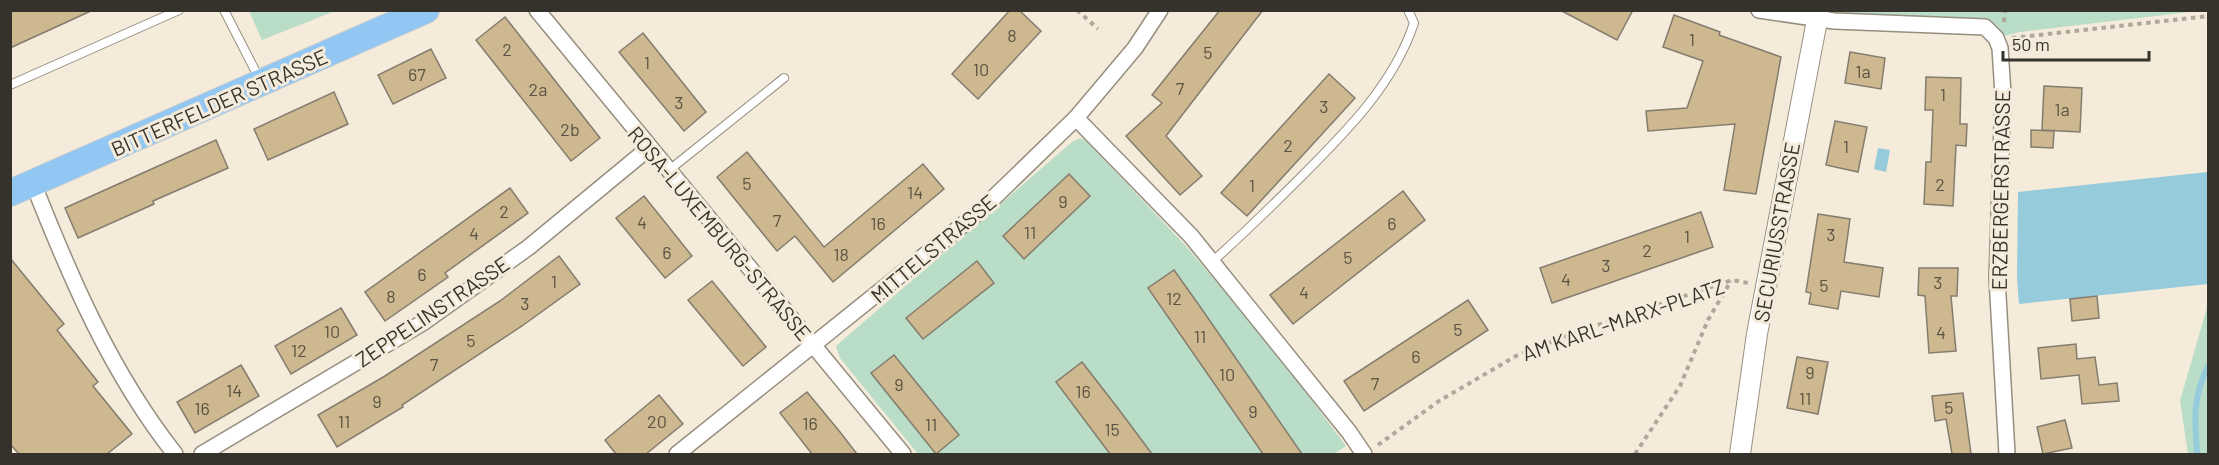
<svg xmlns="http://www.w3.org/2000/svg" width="2219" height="465" font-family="Barlow,sans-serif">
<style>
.green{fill:#b9ddc7}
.water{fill:#95cbdb}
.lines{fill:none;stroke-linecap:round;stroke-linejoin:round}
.stream{stroke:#95cbdb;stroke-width:6}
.building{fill:#cdb88f;stroke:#847c6e;stroke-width:1.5}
.service-casing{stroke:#968e7f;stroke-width:10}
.minor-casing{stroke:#968e7f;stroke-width:18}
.tertiary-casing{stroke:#968e7f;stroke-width:22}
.primary-casing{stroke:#cfcecc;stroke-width:28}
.path{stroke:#afa89b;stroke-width:4;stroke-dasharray:4.5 4.5;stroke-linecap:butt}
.service{stroke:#fff;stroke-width:8}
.minor{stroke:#fff;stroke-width:15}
.tertiary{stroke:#fff;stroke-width:20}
.primary{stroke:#92c7f4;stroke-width:26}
.labels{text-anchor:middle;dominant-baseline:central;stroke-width:6;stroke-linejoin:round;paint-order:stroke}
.number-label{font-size:18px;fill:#5b5444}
.street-label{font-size:21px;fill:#35322b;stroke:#f4ebdb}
</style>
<rect width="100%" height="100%" fill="#f4ebdb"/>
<g class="green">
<path d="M1837,10L2198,11L2020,32L1996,38L1985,27L1834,21Z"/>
<path d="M249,11H335L262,40Z"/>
<path d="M1081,138L1087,142L1185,245L1271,346L1346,446L1334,454H918L840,358L836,346L1072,142Z"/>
<path d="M2208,304V454H2188L2180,401Z"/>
</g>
<g class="water">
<path d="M1878,148L1890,150L1886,172L1874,169Z"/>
<path d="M2208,172V284L2019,304L2017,279L2018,192Z"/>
</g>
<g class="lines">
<path class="stream" d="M2197,454C2195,419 2192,399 2208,366"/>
</g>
<g class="building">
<path d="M10,10H93L10,48Z"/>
<path d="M1010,10H1019L1041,31L978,99L952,74Z"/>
<path d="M1220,10H1263L1166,136L1202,176L1180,195L1126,136L1162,103L1152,95Z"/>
<path d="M1560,10H1633L1617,40Z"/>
<path d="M1674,15L1720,32L1719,35L1781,57L1756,194L1724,190L1735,124L1648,131L1646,111L1687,108L1703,61L1663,47Z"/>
<path d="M505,17L600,138L571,161L476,40Z"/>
<path d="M643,33L706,112L684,131L619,52Z"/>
<path d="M431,49L446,78L393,104L378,75Z"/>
<path d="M1850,52L1885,58L1881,89L1845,83Z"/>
<path d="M1329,74L1355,98L1247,216L1221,193Z"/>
<path d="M1926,77L1961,78L1960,124H1967L1966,146L1956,145L1953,206L1924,204L1926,162H1931L1933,110H1925Z"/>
<path d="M2044,86L2082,88L2080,132L2042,130Z"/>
<path d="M334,92L348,124L268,160L254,129Z"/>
<path d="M1835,121L1867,127L1858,172L1826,165Z"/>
<path d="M2031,130L2054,131L2053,148L2031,147Z"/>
<path d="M216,140L228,168L153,201L154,204L78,238L65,208Z"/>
<path d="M747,152L824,247L923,164L944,189L833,282L795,236L777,251L717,177Z"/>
<path d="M1069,174L1090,196L1024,259L1003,236Z"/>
<path d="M510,188L528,213L445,273L448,277L385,321L365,292Z"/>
<path d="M1403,191L1425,220L1293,324L1270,295Z"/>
<path d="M644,196L692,256L665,278L616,218Z"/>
<path d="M1701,212L1713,247L1552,303L1540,268Z"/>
<path d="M1818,214L1850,219L1844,262L1883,268L1879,297L1841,291L1838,309L1809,304L1811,293L1806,292Z"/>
<path d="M559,256L580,284L522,326L402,405L403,407L337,447L318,415L385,376L500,301Z"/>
<path d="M10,258L64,324L57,330L98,382L93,386L132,434L107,454H19L10,444Z"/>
<path d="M977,261L994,283L923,339L906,318Z"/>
<path d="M1919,268H1958L1957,296H1951L1956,351L1929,353L1925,296L1918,295Z"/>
<path d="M1174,270L1201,308L1302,454H1263L1148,288Z"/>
<path d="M712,281L766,347L743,366L688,300Z"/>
<path d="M2097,296L2099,318L2072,321L2070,299Z"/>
<path d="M1468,300L1488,330L1364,411L1344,381Z"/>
<path d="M341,308L357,335L291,374L275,346Z"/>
<path d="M2076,344L2077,359L2095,357L2099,385L2117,383L2119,401L2082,404L2079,375L2041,379L2038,348Z"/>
<path d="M894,355L959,435L936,454L871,373Z"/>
<path d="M1797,357L1828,362L1818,414L1787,408Z"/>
<path d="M1082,362L1120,411L1152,454H1110L1056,382Z"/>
<path d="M241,365L259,396L195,433L177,402Z"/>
<path d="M807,392L840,432L857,454H812L780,413Z"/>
<path d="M1963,393L1971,454H1952L1946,419L1935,421L1932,396Z"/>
<path d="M659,395L683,424L646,454H616L605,440Z"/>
<path d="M2065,420L2072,448L2043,454L2037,427Z"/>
</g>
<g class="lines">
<g class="service-casing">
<g id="service">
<path d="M224,10L260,80"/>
<path d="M10,85L179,10"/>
<path d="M668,171L784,78"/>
<path d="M1212,262C1243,234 1272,206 1301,177C1346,132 1394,84 1414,23L1408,10"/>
</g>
</g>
<g class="minor-casing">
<g id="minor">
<path d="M537,10L903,454"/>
<path d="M1759,10L1834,21L1985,27L1996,38L2000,48L2003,94L1997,278L2007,454"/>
<path d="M1076,118L1191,236L1349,432L1364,454"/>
<path d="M33,183C71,279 111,373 175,454"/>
<path d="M202,454L424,322L529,247L649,148"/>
<path d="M677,454L980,211L1076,118L1135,48L1160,10"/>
</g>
</g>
<g class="tertiary-casing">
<path id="tertiary" d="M1740,454L1757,334L1819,10"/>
</g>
<g class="primary-casing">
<path id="primary" d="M10,193L426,10"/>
</g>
<g class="path">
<path d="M1077,10L1098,29"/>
<path d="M2004,22L2005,10"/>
<path d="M2012,38L2208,16"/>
<path d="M1378,445L1439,401L1516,356L1571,334L1732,280L1748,283"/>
<path d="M1635,454L1680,386L1708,320L1731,281"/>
</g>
<use href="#service" class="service"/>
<use href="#minor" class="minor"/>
<use href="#tertiary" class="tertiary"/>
<use href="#primary" class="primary"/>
</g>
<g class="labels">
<g class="number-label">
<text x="1012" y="35">8</text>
<text x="1692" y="39">1</text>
<text x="507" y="49">2</text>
<text x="1208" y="52">5</text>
<text x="647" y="62">1</text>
<text x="981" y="69">10</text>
<text x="1863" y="71">1a</text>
<text x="417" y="74">67</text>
<text x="1180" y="88">7</text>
<text x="538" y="89">2a</text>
<text x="1943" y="94">1</text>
<text x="679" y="102">3</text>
<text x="1324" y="106">3</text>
<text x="2062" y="109">1a</text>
<text x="570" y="129">2b</text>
<text x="1288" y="145">2</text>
<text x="1846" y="146">1</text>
<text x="747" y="183">5</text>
<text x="1940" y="184">2</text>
<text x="1252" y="185">1</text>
<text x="915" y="192">14</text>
<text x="1063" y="201">9</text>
<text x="504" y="211">2</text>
<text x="777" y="220">7</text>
<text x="642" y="222">4</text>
<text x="878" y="223">16</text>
<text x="1392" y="223">6</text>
<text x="1030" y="232">11</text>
<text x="474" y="233">4</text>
<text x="1831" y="234">3</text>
<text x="1687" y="236">1</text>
<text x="1647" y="250">2</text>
<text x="667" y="252">6</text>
<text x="841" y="254">18</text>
<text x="1348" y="257">5</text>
<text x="1606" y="265">3</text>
<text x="422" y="274">6</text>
<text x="1566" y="279">4</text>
<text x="554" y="281">1</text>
<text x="1938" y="282">3</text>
<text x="1824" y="285">5</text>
<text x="1304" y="292">4</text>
<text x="391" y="296">8</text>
<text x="1174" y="298">12</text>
<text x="525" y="303">3</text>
<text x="1458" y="329">5</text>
<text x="332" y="331">10</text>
<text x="1941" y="332">4</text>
<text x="1200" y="336">11</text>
<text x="471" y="340">5</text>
<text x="299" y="350">12</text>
<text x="1416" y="356">6</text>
<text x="434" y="364">7</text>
<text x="1810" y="372">9</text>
<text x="1227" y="374">10</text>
<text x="1375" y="383">7</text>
<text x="899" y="384">9</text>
<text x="234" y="390">14</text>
<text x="1083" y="391">16</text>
<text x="1805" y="398">11</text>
<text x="377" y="401">9</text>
<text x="1949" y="407">5</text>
<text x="202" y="408">16</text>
<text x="1253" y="411">9</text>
<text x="344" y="421">11</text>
<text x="657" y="421">20</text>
<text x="810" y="423">16</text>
<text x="931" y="424">11</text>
<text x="1112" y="429">15</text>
</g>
<g class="street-label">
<text transform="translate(219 102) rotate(-24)">BITTERFELDER STRASSE</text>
<text transform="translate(2000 190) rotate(-89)">ERZBERGERSTRASSE</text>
<text transform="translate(1776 232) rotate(-80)">SECURIUSSTRASSE</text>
<text transform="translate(720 233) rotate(50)">ROSA-LUXEMBURG-STRASSE</text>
<text transform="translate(933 248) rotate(-40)">MITTELSTRASSE</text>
<text transform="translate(432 311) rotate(-34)">ZEPPELINSTRASSE</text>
<text transform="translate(1623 319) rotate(-19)">AM KARL-MARX-PLATZ</text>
</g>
</g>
<rect width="2219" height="465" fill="none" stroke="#35322b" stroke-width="24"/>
<path d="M2003 51v9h146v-9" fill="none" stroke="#35322b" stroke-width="3"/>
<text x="2012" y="51" font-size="18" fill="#35322b" stroke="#f4ebdb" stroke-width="4.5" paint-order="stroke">50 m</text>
</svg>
